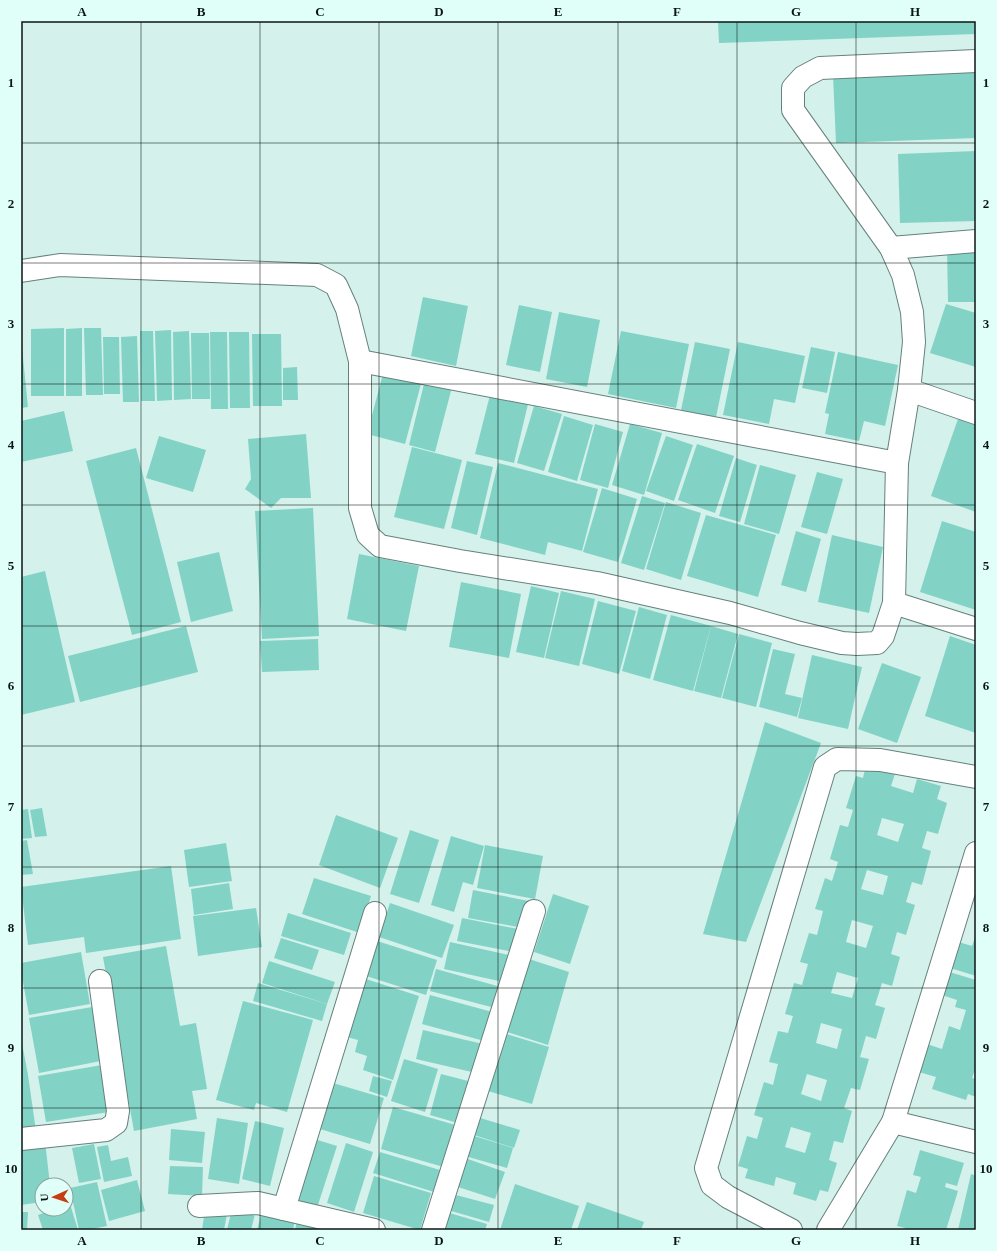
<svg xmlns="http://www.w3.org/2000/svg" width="997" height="1251" font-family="Georgia,serif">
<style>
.building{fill:#82d3c6;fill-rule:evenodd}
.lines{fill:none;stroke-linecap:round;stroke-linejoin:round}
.minor-casing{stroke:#66817c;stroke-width:24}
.minor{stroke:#fff;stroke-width:22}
.grid{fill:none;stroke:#0b1614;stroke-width:1;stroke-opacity:0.55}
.neatline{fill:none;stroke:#0b1614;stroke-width:1.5}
.grid-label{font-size:13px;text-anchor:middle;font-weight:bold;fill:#0b1614}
</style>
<rect width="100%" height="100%" fill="#d4f1eb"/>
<g class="building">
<path d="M718,21H976V34L719,43Z"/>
<path d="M976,71V138L836,143L833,75Z"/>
<path d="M976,151V221L900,223L898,154Z"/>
<path d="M947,246H976V302H948Z"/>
<path d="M423,297L468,306L456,366L411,356Z"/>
<path d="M946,304L976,313V367L930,353Z"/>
<path d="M519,305L552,312L540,372L506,365Z"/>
<path d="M559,312L600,320L587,387L546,379Z"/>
<path d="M64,328V396H31V329Z"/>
<path d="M82,328V396H66V329Z"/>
<path d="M84,328H101L103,395H86Z"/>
<path d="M171,330L172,400L157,401L155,331Z"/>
<path d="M140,331H153L155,401H141Z"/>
<path d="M189,331L191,399L174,400L173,332Z"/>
<path d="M621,331L689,344L676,408L608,394Z"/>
<path d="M210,332H227L228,409H211Z"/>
<path d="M229,332H249L250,408H230Z"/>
<path d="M191,333H209L210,399H192Z"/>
<path d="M252,334H281L282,406H253Z"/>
<path d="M137,336L139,402H123L121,337Z"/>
<path d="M103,337H119L120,394H104Z"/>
<path d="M695,342L730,349L715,422L680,415Z"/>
<path d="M738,342L805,356L795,403L774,399L769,424L723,415Z"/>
<path d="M811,347L835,352L827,393L802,388Z"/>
<path d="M21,348H22L28,407L21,408Z"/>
<path d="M838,352L898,365L885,426L864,421L859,441L825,434L829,414L825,413Z"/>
<path d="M297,367L298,400H283V368Z"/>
<path d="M384,370L422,380L405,444L367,434Z"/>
<path d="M425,380L452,387L435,452L409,445Z"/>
<path d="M490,395L528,404L514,463L475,454Z"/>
<path d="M534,406L562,414L544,471L517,463Z"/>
<path d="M64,411L73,451L21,462V421Z"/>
<path d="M564,416L593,425L577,481L548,472Z"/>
<path d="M959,416L976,422V512L931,496Z"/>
<path d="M595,424L623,432L608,488L580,480Z"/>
<path d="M630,424L662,433L644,495L612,485Z"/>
<path d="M306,434L311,498H281L271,508L245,489L251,479L248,439Z"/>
<path d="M159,436L206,450L193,492L146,478Z"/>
<path d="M666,436L693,445L674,501L646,491Z"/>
<path d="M697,444L734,456L715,513L678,500Z"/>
<path d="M412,447L462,460L444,529L394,517Z"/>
<path d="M136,448L181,622L132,635L86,461Z"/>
<path d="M736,458L757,465L740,522L719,516Z"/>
<path d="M467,461L493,467L477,535L451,528Z"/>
<path d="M498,463L598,489L582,551L548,542L545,555L480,538Z"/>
<path d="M760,465L796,475L779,534L744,524Z"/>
<path d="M817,472L843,479L827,534L801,527Z"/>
<path d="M602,488L637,499L618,562L583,552Z"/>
<path d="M642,496L665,503L644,570L621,563Z"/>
<path d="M666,502L701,513L681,580L646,569Z"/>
<path d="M313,508L319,636L262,639L255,511Z"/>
<path d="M706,515L776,535L758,597L687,576Z"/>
<path d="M942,521L976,532V610L920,592Z"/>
<path d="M796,531L821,539L806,592L781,585Z"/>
<path d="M832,535L883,547L869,613L818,602Z"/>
<path d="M219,552L233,611L191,622L177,562Z"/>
<path d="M359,554L419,566L406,631L347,619Z"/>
<path d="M45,571L75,702L21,715V577Z"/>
<path d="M461,582L521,594L509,658L449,647Z"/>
<path d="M531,586L559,593L544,658L516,652Z"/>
<path d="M561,591L595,599L579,666L545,658Z"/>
<path d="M598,601L636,611L619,674L582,664Z"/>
<path d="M639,607L667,615L650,679L622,671Z"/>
<path d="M671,615L711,626L693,691L653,680Z"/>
<path d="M186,626L198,672L80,702L68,656Z"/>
<path d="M711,626L738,634L721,698L694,691Z"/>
<path d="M739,634L772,643L756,707L722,698Z"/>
<path d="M950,636L976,645V733L925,716Z"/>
<path d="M318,639L319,670L262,672L260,641Z"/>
<path d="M773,649L795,654L785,694L802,698L797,717L759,707Z"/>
<path d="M812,655L862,667L848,729L798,718Z"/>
<path d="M882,663L921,677L897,743L858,729Z"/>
<path d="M765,722L821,743L746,942L703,934Z"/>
<path d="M866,765L895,774L891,786L913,793L917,779L941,786L937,799L947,803L938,834L927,831L922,848L931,851L922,885L912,882L906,902L915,905L906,935L897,932L891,954L900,957L892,986L882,983L875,1005L885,1008L876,1039L866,1036L860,1057L869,1059L860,1090L851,1088L844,1108L852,1111L843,1143L834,1141L829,1160L837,1163L828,1192L820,1190L816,1201L793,1194L796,1183L776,1177L774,1186L745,1178L748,1169L738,1166L747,1136L757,1139L763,1118L754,1115L764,1082L773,1085L778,1064L769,1062L778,1031L788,1033L793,1016L785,1014L794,983L802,985L808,964L800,962L809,933L817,935L823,911L815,909L825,878L832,881L838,862L830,859L840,825L848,827L853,810L846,808L856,776L863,778ZM882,818L904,824L898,842L877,835ZM867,870L888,876L883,895L861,889ZM852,920L873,926L866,948L846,942ZM837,972L858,978L852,998L831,993ZM821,1023L842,1029L837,1049L816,1043ZM807,1074L827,1080L821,1101L801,1094ZM791,1127L811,1133L805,1153L785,1147Z"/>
<path d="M42,808L47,836L35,837L30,810Z"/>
<path d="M28,809L32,838L21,839V810Z"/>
<path d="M336,815L398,838L380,888L319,865Z"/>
<path d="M410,830L439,840L419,903L390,894Z"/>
<path d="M451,836L484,846L473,885L463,882L454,912L431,905Z"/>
<path d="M27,840L33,874L21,875V841Z"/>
<path d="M226,843L232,881L189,887L184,850Z"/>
<path d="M485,845L543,856L535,899L477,888Z"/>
<path d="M171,866L181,939L86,953L84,937L28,945L21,887Z"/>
<path d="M314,878L371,896L360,933L302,914Z"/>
<path d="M229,883L233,909L194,915L191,889Z"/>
<path d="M473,890L534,902L529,929L468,918Z"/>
<path d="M553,894L589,906L570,964L534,952Z"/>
<path d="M390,903L454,925L442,958L379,937Z"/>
<path d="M256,908L262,947L198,956L193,916Z"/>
<path d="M288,913L351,933L344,955L281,936Z"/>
<path d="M462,918L523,930L519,953L457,941Z"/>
<path d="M976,935V976L947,967L955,941L972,946Z"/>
<path d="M281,938L319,950L312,970L274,958Z"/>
<path d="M377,941L437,960L426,995L366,976Z"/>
<path d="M450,942L513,956L508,983L444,969Z"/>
<path d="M166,946L180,1026L196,1023L207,1089L192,1091L197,1119L134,1131L103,957Z"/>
<path d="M81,952L90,1004L29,1015L21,971V963Z"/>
<path d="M529,959L569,972L548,1045L507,1032Z"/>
<path d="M269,961L335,982L327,1004L262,983Z"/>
<path d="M436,969L501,987L495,1008L430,991Z"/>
<path d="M946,971L976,980V1067L972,1078L976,1079V1097L968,1094L966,1100L932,1089L936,1077L919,1072L927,1044L942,1049L949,1026L960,1030L966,1010L955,1007L957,1000L939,994Z"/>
<path d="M366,979L419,996L393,1080L363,1070L367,1056L355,1052L358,1040L347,1037Z"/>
<path d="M258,983L327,1004L322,1021L253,1001Z"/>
<path d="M430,995L496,1013L488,1042L422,1024Z"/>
<path d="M243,1001L313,1020L287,1112L256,1103L254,1110L216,1100Z"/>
<path d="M92,1007L101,1061L39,1073L29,1018Z"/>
<path d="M423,1030L483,1044L476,1073L416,1059Z"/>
<path d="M506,1034L549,1047L532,1104L488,1091Z"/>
<path d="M21,1038L28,1075L36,1131L21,1134Z"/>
<path d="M404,1059L438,1069L425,1112L391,1101Z"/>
<path d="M102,1065L109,1112L46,1122L38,1076Z"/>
<path d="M441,1074L472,1082L461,1124L430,1115Z"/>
<path d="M373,1076L392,1081L387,1097L369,1091Z"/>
<path d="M333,1083L384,1098L370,1144L320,1129Z"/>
<path d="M393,1107L459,1126L447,1168L381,1149Z"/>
<path d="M477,1117L520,1130L514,1148L471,1134Z"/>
<path d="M217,1118L248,1123L239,1184L208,1179Z"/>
<path d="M255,1121L284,1128L270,1186L242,1179Z"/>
<path d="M171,1129L205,1132L202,1163L169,1160Z"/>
<path d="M471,1135L513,1148L507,1168L465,1156Z"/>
<path d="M311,1138L337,1146L317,1208L291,1199Z"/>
<path d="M45,1141L50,1185H42V1202L21,1205V1144Z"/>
<path d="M346,1143L373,1152L354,1212L327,1203Z"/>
<path d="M94,1144L101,1179L79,1183L72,1148Z"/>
<path d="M108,1145L111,1161L128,1157L132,1176L104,1182L97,1147Z"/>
<path d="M920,1150L964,1163L957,1186L946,1183L945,1187L958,1191L946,1230H905V1228L897,1226L907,1190L916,1193L921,1177L913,1175Z"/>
<path d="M380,1152L440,1170L434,1192L373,1173Z"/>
<path d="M465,1158L505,1172L495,1199L455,1186Z"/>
<path d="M170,1166L203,1167L202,1196L168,1194Z"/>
<path d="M971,1174L976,1176V1230H958Z"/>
<path d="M374,1176L431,1193L420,1230L363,1213Z"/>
<path d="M137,1180L145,1211L109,1221L101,1190Z"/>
<path d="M97,1182L107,1226L87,1230H79L70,1188Z"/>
<path d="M515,1184L579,1206L571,1230H500Z"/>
<path d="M452,1194L494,1205L489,1222L448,1210Z"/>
<path d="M587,1202L644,1222L641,1230H577Z"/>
<path d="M70,1204L78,1230H43L38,1215L55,1209H66V1206Z"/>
<path d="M263,1207L296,1215L293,1230H257Z"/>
<path d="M232,1209L255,1214L251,1230H227Z"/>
<path d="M205,1210L227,1214L224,1230H202Z"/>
<path d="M21,1212H28L27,1230H21Z"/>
<path d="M446,1212L487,1224L485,1230H441Z"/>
<path d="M298,1216L319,1220L317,1230H295Z"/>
</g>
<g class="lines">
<g class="minor-casing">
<g id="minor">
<path d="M891,248L976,241"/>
<path d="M21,271L60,265L317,275L336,285L347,309L360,361V508L368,535L380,546L460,561L597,583L730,613L800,633L842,643L857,644L877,643L883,636L894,603L897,463L909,390L976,413"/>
<path d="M360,361L897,463"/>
<path d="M909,390L914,342L912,312L903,275L891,248L793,110V88L803,77L820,68L976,61"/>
<path d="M894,603L976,629"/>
<path d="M893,1122L976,853"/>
<path d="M21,1139L106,1130L116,1123L118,1111L100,981"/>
<path d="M199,1206L258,1203L374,1230"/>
<path d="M284,1209L375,913"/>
<path d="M433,1230L534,911"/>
<path d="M791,1230L728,1197L712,1185L706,1168L825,767L837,759L880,760L976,777"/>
<path d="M828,1230L893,1122L976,1142"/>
</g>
</g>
<use href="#minor" class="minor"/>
</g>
<path class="grid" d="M141,21V1230M260,21V1230M379,21V1230M498,21V1230M618,21V1230M737,21V1230M856,21V1230M21,143H976M21,263H976M21,384H976M21,505H976M21,626H976M21,746H976M21,867H976M21,988H976M21,1108H976"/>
<rect width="997" height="1251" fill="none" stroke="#e1fff9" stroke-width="44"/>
<g transform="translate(54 1197) rotate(267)"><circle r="19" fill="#e1fff9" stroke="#8ba29d"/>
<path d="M0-3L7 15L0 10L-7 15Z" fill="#c63d14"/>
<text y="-6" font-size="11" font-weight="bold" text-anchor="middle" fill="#0b1614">U</text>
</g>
<rect x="22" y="22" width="953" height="1207" class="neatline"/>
<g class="grid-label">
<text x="82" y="16">A</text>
<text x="201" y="16">B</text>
<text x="320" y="16">C</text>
<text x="439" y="16">D</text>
<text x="558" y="16">E</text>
<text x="677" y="16">F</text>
<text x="796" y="16">G</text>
<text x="915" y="16">H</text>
<text x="11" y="87">1</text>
<text x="986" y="87">1</text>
<text x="11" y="208">2</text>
<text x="986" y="208">2</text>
<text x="11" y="328">3</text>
<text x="986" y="328">3</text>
<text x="11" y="449">4</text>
<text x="986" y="449">4</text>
<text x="11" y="570">5</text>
<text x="986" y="570">5</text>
<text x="11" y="690">6</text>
<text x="986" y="690">6</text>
<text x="11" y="811">7</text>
<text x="986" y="811">7</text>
<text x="11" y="932">8</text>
<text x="986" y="932">8</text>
<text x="11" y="1052">9</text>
<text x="986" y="1052">9</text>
<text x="11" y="1173">10</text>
<text x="986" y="1173">10</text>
<text x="82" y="1245">A</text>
<text x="201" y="1245">B</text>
<text x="320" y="1245">C</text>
<text x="439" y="1245">D</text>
<text x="558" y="1245">E</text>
<text x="677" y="1245">F</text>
<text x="796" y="1245">G</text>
<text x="915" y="1245">H</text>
</g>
</svg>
